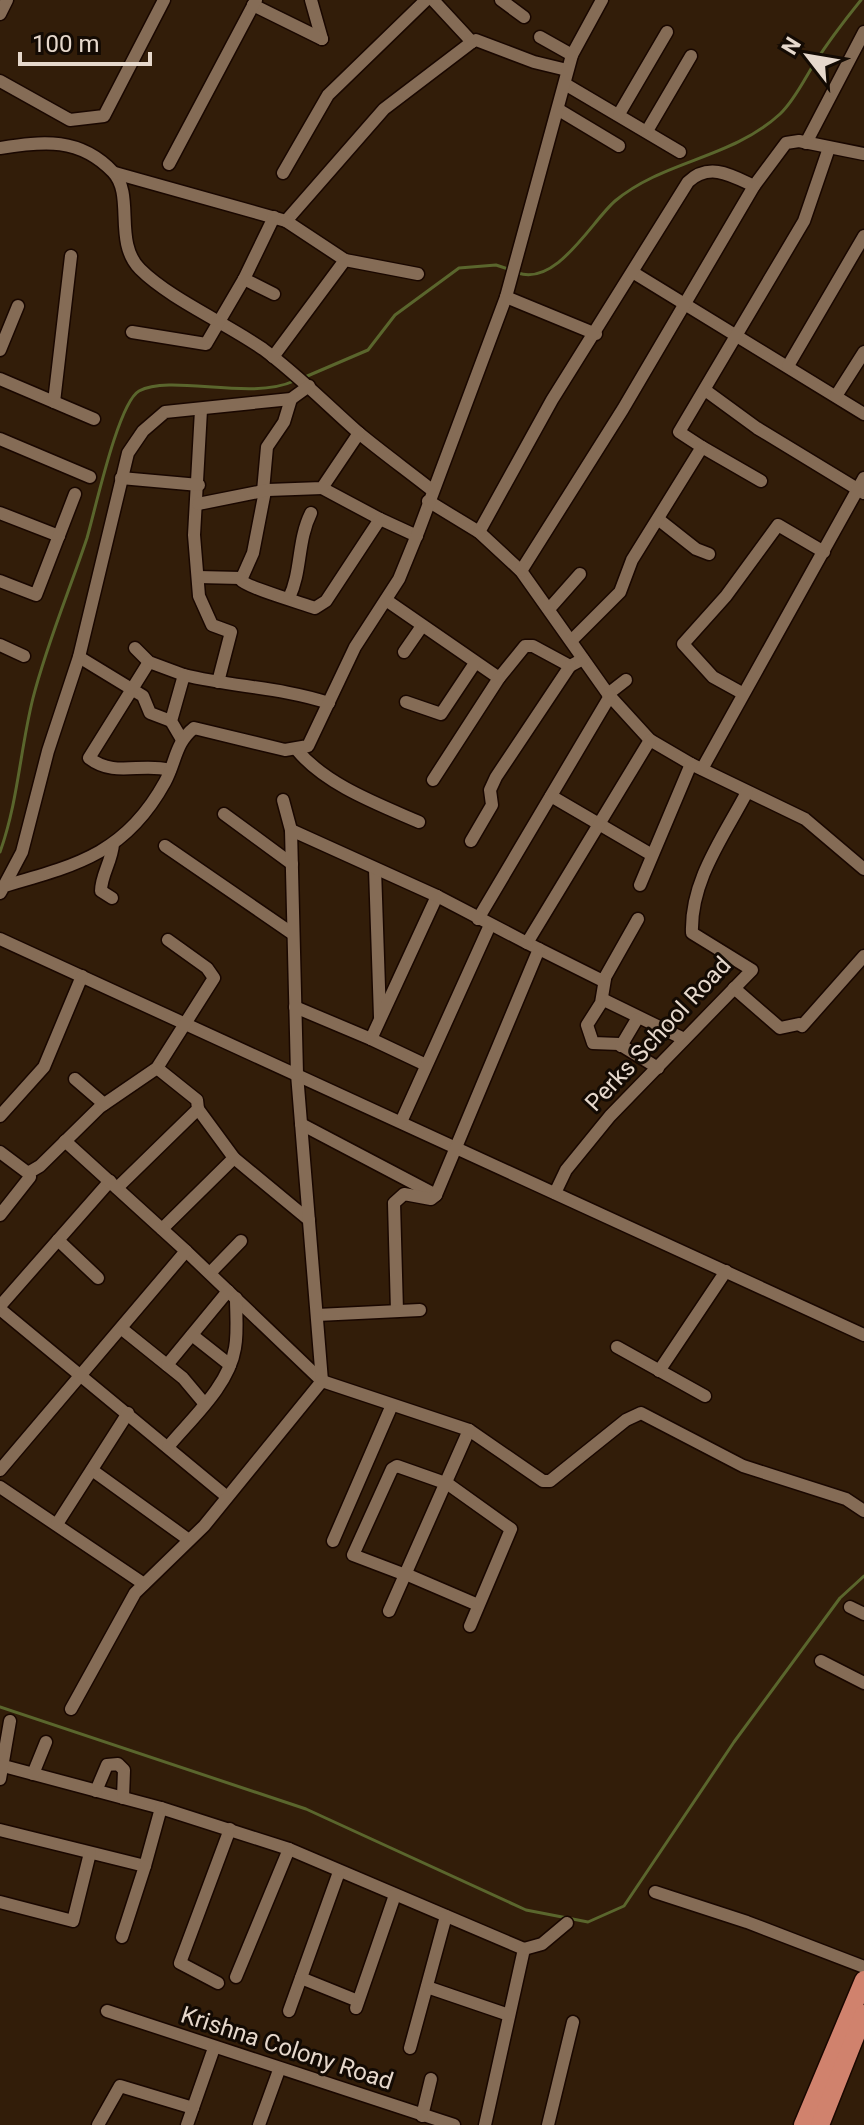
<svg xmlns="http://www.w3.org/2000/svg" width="864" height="2125" font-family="Roboto,sans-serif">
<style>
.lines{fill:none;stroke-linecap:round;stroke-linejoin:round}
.stream{stroke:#5a662d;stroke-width:3}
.minor-casing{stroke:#190700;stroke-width:15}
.highway-casing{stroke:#190700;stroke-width:21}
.minor{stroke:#856c56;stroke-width:12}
.highway{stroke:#d0826d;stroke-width:18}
.labels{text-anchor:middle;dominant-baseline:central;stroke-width:6;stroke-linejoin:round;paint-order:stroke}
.street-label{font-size:24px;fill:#e6d8cc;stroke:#130a03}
</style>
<rect width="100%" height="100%" fill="#321d09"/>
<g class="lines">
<g class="stream">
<path d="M518,273C557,286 591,222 615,201C664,160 731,159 780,114C794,101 804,80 814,64C828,42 844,21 861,0"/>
<path d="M305,377L368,350L395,315L459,268L496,265L511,270"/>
<path d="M0,852C18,802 20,750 33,698C47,643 69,592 87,538C95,511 118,403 139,391C171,374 251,401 294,381"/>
<path d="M0,1707L306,1809L526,1910L588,1922L624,1906L734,1742L840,1598L864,1576"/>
</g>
<g class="minor-casing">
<g id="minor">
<path d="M311,0L322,39"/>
<path d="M433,0L472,42"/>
<path d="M501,0L524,17"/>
<path d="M253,5L322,39"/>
<path d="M0,14L7,0"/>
<path d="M540,37L572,55"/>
<path d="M0,81L70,120L104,116L164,0"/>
<path d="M565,84L680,152"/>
<path d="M559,110L619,146"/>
<path d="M619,114L667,32"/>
<path d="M647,131L691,56"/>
<path d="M806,143L864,32"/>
<path d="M0,148C43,141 80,137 113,172C135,195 113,242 140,269C170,299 226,323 263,349C298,375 327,405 360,434C383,453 408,471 432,490"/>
<path d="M169,164L256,0"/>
<path d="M115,173L286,221L384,109L472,42L476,40L534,62L567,70"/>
<path d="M283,173L328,95L426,0"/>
<path d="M286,221L345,260"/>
<path d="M634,273L864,414"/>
<path d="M244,279L274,294"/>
<path d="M506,297L596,334"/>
<path d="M132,332L206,344L244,279L274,217"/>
<path d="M0,350L18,306"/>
<path d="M273,357L345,260L418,274"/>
<path d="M788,366L864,236"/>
<path d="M0,379L94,419"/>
<path d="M705,390L757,428L864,493"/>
<path d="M836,396L864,352"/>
<path d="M54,402L71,256"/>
<path d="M201,410L194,535L199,596L212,625L231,632L218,682"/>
<path d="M0,439L90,477"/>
<path d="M702,447L761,481"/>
<path d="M121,478L199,485"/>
<path d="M322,488L380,519"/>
<path d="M263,491L267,447L284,422L291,399"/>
<path d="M265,491L253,553L241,580C246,587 301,603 315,608L326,601L380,519L417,536"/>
<path d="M428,501L479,532L521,571L608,694L650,740L691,764L805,819L864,869"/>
<path d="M198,504L268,490L322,488L359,433"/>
<path d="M0,513L59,536"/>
<path d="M658,519L696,549L709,554"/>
<path d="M479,532L552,400L688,182C709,162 731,175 754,186L786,143L799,141L864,154"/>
<path d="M521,571L623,409L754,186"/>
<path d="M198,577L241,578"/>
<path d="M0,581L36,595L75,494"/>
<path d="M289,598C302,571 297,541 311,513"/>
<path d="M386,600L499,678L525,646H533L570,666L583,659"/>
<path d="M549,609L580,574"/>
<path d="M572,640L620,592L632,560L702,447L679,432L804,221L829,148"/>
<path d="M0,645L24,656"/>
<path d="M135,648L149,662L184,675"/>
<path d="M404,652L422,626"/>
<path d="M79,657L143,696L150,713L171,721"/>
<path d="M149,662L89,758C115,778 141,762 170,770"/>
<path d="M742,693L713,677L683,644L726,596L778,525L824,552"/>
<path d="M608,694L626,680"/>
<path d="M406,702L441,714L475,663"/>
<path d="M181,738L171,721L184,675C233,687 280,687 329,703"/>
<path d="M297,750C326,785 378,804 419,822"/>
<path d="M702,769L864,478"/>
<path d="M433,780L499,678"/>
<path d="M551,796L652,855"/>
<path d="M283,800L291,830"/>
<path d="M224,814L292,864"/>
<path d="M471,841L492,805L490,790L496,777L570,666"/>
<path d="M165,846L293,934"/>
<path d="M375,869L380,1017"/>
<path d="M640,885L691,764"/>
<path d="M4,886L22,852L48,751L79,657L128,453L143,431L165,412L291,399L309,386"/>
<path d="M0,893L4,886C78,865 126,853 165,782C176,762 175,743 194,728L285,750L308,746L355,647L399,579L419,530L506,297L572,55L602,0"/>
<path d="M112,898L101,891C101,875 112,861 113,844"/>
<path d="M478,919L610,696"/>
<path d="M0,939L864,1335"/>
<path d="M539,949L603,981L638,919"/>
<path d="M605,979L601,1003L587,1025L593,1043L619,1044L658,1068"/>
<path d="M734,988L780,1028L799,1024L802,1026L864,956"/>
<path d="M602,999L684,1039"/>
<path d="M295,1007L371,1039L437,896"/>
<path d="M371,1039L426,1065"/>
<path d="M621,1046L637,1019"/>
<path d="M75,1079L104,1104"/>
<path d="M0,1116L44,1067L82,976"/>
<path d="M401,1122L490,925"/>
<path d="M301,1124L436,1195"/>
<path d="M0,1152L28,1173L40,1166L100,1107L157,1068L214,978L207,968L168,940"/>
<path d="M234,1158L309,1220"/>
<path d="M117,1188L198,1109L197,1100L157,1068"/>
<path d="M555,1193L566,1170L610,1116L752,970L692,933C690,881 724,836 747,792"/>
<path d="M0,1215L30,1177L28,1173"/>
<path d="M162,1229L234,1158L198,1109"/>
<path d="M58,1240L98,1278"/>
<path d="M186,1251L322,1381L469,1430L543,1481H550L626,1420L641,1413L743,1466L846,1499L864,1511"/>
<path d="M210,1273L241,1241"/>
<path d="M0,1306L110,1181"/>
<path d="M0,1309L226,1496"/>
<path d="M397,1311L394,1203L404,1194L431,1199L436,1195L539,949L527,943L650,740"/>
<path d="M317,1315L420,1310"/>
<path d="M122,1329L183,1378L204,1403"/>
<path d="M192,1335L230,1365"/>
<path d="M617,1347L705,1396"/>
<path d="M167,1365L228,1291"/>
<path d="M659,1371L726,1271"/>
<path d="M168,1447C191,1419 229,1386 235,1348C238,1332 236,1314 236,1298"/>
<path d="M0,1470L186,1251L65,1141"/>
<path d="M92,1470L189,1540"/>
<path d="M0,1487L144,1584"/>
<path d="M57,1524L128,1413"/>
<path d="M333,1541L392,1405"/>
<path d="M403,1574L353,1555L392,1469L397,1466L448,1484L511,1529L470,1626"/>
<path d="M408,1575L478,1605"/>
<path d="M850,1607L864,1614"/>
<path d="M389,1611L469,1430"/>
<path d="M821,1661L864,1683"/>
<path d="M71,1709L135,1593L204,1526L322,1381L297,1074L291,830L437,896L527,943"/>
<path d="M0,1765L161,1808"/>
<path d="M33,1774L46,1742"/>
<path d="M0,1779L10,1721"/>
<path d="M96,1791L107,1765L118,1764L124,1770L123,1798"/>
<path d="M0,1830L145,1866L161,1808L289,1849L524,1949L485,2125"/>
<path d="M655,1892L747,1922L864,1967"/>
<path d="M0,1902L73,1921L90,1853"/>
<path d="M122,1937L145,1866"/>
<path d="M524,1949L542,1944L567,1923"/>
<path d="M236,1977L289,1849"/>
<path d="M301,1978L358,2001"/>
<path d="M218,1983L180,1963L230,1829"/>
<path d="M427,1987L509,2015"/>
<path d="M356,2008L395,1895"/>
<path d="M107,2011L454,2125"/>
<path d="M289,2011L339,1872"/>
<path d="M410,2048L446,1916"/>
<path d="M422,2116L431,2079"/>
<path d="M98,2125L120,2086L193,2108"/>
<path d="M187,2125L214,2048"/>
<path d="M259,2125L279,2070"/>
<path d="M548,2125L573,2022"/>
</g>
</g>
<g class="highway-casing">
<g id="highway">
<path d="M803,2125L864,1980"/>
<path d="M820,2125L864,2014"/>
</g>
</g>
<use href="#minor" class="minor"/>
<use href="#highway" class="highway"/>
</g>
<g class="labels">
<g class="street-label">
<text transform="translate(658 1034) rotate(-47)">Perks School Road</text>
<text transform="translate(287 2048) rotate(18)">Krishna Colony Road</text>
</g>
</g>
<g transform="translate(808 56) rotate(301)" stroke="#130a03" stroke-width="6" paint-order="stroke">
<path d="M0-6L14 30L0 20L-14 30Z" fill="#e6d8cc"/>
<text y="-12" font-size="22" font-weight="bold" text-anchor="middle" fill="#e6d8cc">N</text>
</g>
<path d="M20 52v12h130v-12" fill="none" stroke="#e6d8cc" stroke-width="4"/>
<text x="32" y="52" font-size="24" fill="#e6d8cc" stroke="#130a03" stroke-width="6" paint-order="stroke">100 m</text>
</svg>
